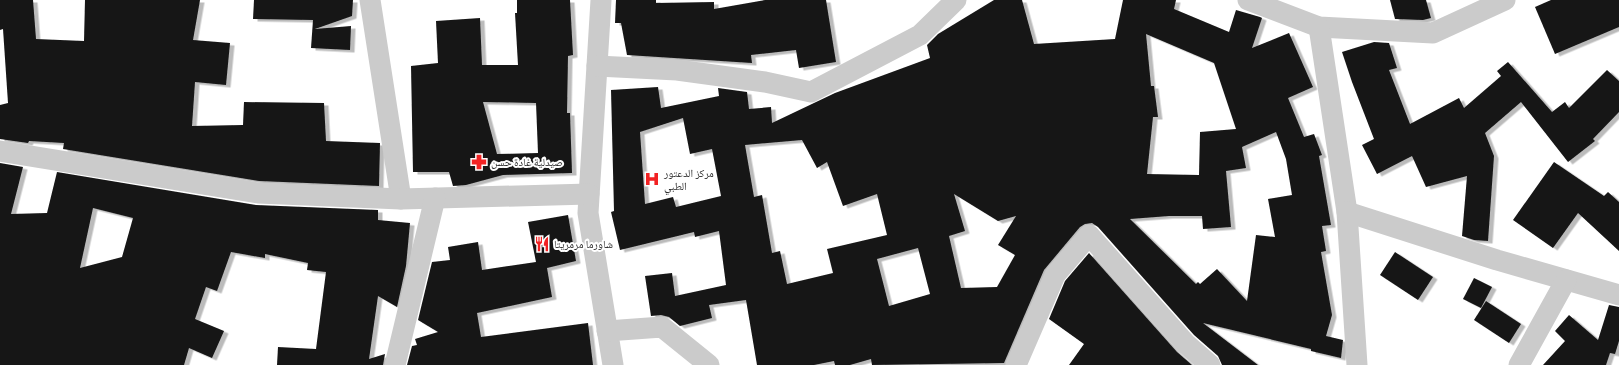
<svg xmlns="http://www.w3.org/2000/svg" width="1619" height="365" font-family="'PT Sans Narrow','Noto Naskh Arabic',sans-serif">
<style>
.building{fill:#151515;fill-rule:evenodd;filter:url(#shadow)}
.lines{fill:none;stroke-linecap:round;stroke-linejoin:round}
.minor{stroke:#cbcbcb;stroke-width:21}
.labels{text-anchor:middle;dominant-baseline:central;stroke-width:4;stroke-linejoin:round;paint-order:stroke}
.poi-label{font-size:11px;fill:#2e2e2e;stroke:#fff;text-anchor:start}
</style>
<defs>
<filter id="shadow"><feDropShadow dx="4.5" dy="2.5" stdDeviation="0" flood-color="#0004"/></filter>
</defs>
<rect width="100%" height="100%" fill="#fff"/>
<g class="building">
<path d="M0,0H33L36,39L84,41L85,0H200L193,40L230,43L226,85L195,82L192,126L243,125L244,102L324,103L326,141L380,143L379,186L259,181L63,149L64,143L29,141L28,143L0,139V105L8,103L3,29L0,30Z"/>
<path d="M254,0H353L352,16L315,29L351,26L350,50L311,48L313,20L253,19Z"/>
<path d="M517,0H570L573,55L568,56L567,113H570L572,173L503,175L466,185L453,186L449,172H413L411,66L438,63L436,21L480,18L482,65H518L515,13H517ZM483,102L536,103L538,153L497,154Z"/>
<path d="M616,0H656V3L714,2V9L765,0H826L836,62L799,68L796,50L751,55L752,63L627,55L621,23H615Z"/>
<path d="M994,0H1022L1034,44L1115,39L1123,0H1176L1174,9L1229,32L1236,10L1260,17L1262,18L1252,48L1289,33L1313,87L1288,98L1304,137L1314,134L1322,155L1319,156L1331,225L1322,226L1326,251L1321,252L1332,315L1326,336L1343,340L1341,358L1311,351V349L1203,323L1258,365H1222L1218,356L1194,335L1098,227L1092,223L1085,224L1080,227L1044,270L1004,363L872,365L871,359L850,365H835L834,361L814,365H757L746,300L709,305L712,318L680,326L669,317L661,315L651,316L645,276L672,273L675,296L726,285L719,231L695,237L694,232L620,250L611,212L614,211L611,90L658,87L661,108L719,96L718,88L747,92L749,109L771,107L772,123L835,93L930,58L927,45L938,34ZM1146,34L1214,63L1236,129L1200,132L1199,175L1147,174L1153,117H1158L1154,86H1151ZM683,118L690,154L712,149L721,196L676,207L673,197L645,204L640,132ZM1276,132L1286,159L1292,195L1268,199L1275,237L1256,235L1247,301L1217,269L1200,284L1198,282L1196,284L1130,219L1169,216H1202L1203,229L1231,227L1226,171L1246,168L1242,147ZM802,140L817,168L827,162L843,206L877,194L887,235L827,249L833,273L787,284L780,251L772,253L762,195L754,197L745,145ZM954,194L998,221L1016,216L998,245L1015,255L997,287L961,288L949,236L965,231ZM918,248L930,294L889,306L877,259Z"/>
<path d="M1390,0H1426L1431,18L1423,20L1395,19Z"/>
<path d="M1551,0H1619V27L1555,54L1535,7Z"/>
<path d="M1374,42L1389,43L1397,68L1389,70L1410,124L1459,98L1464,108L1501,76L1497,71L1508,62L1552,112L1565,102L1569,108L1607,70L1619,81V112L1593,139L1595,141L1568,162L1521,102L1485,133L1494,156L1488,241L1474,240L1462,236L1467,176L1426,187L1412,156L1377,174L1362,145L1374,139L1352,82L1342,52Z"/>
<path d="M1554,162L1604,196L1608,192L1619,202V251L1578,213L1553,248L1513,220Z"/>
<path d="M0,163L23,167L11,214L47,213L57,172L256,205L378,210V220L410,223L406,266L397,307L378,296L369,359L385,354L383,365H277L278,347L316,349L326,272L307,270L308,263L265,254V258L231,252L217,291L206,287L195,319L224,331L212,358L189,348L184,365H0ZM93,208L133,218L122,257L80,268Z"/>
<path d="M568,215L576,261L547,268L552,297L477,313L481,337L588,323L593,365H407L412,346L417,345L415,339L438,332L418,320L432,262L450,260L448,247L478,242L482,270L536,262L528,222Z"/>
<path d="M1395,252L1433,277L1418,300L1380,275Z"/>
<path d="M1089,253L1177,352L1192,365H1069L1084,344L1049,319L1065,281Z"/>
<path d="M1474,278L1492,287L1481,308L1463,299Z"/>
<path d="M1486,301L1521,324L1509,343L1474,320Z"/>
<path d="M1609,305L1619,307V341L1615,354L1610,353L1606,365H1543L1565,341L1555,331L1569,315L1598,340Z"/>
</g>
<g class="lines">
<g class="minor">
<path d="M370,0L401,199"/>
<path d="M601,0L588,213L613,365"/>
<path d="M1248,0L1319,27L1433,33L1505,0"/>
<path d="M1319,27L1347,212L1357,365"/>
<path d="M597,66L677,70L765,82L811,92L920,35L956,0"/>
<path d="M0,151L258,193L401,199L589,194"/>
<path d="M1347,212L1497,260L1619,295"/>
<path d="M607,331L662,327L709,365"/>
<path d="M395,365L435,198"/>
<path d="M1016,365L1055,275L1089,235L1186,344L1210,365"/>
<path d="M1519,365L1566,280"/>
</g>
</g>
<defs>
<g id="pharmacy-bare" transform="scale(1.2)"><path d="M-2-6h4v4h4v4h-4v4h-4v-4h-4v-4h4Z" fill="#f22223" stroke="#fff" stroke-width="2.5" paint-order="stroke"/></g>
<g id="hospital-bare" transform="scale(1.2)"><path d="M-5-5h3v3.5h4V-5h3V5h-3V1.5h-4V5h-3Z" fill="#f22223" stroke="#fff" stroke-width="2.5" paint-order="stroke"/></g>
<g id="restaurant-bare" transform="scale(1.2)"><path d="M-5-6h1v4h1v-4h1v4h1v-4h1v5L-1.5 .5V6h-2V.5L-5-1ZM5-6V6H3V1.5H1.5Q1.5-4 5-6Z" fill="#f22223" stroke="#fff" stroke-width="2.5" paint-order="stroke"/></g>
</defs>
<g fill-rule="evenodd">
<use href="#pharmacy-bare" x="479" y="162"/>
<use href="#hospital-bare" x="652" y="179"/>
<use href="#restaurant-bare" x="542" y="244"/>
</g>
<g class="labels">
<g class="poi-label">
<text x="491" y="162">صيدلية غادة حسن</text>
<text x="664" y="173">مركز الدعتور<tspan x="664" dy="13">الطبي</tspan></text>
<text x="554" y="244">شاورما مرمريتا</text>
</g>
</g>
</svg>
